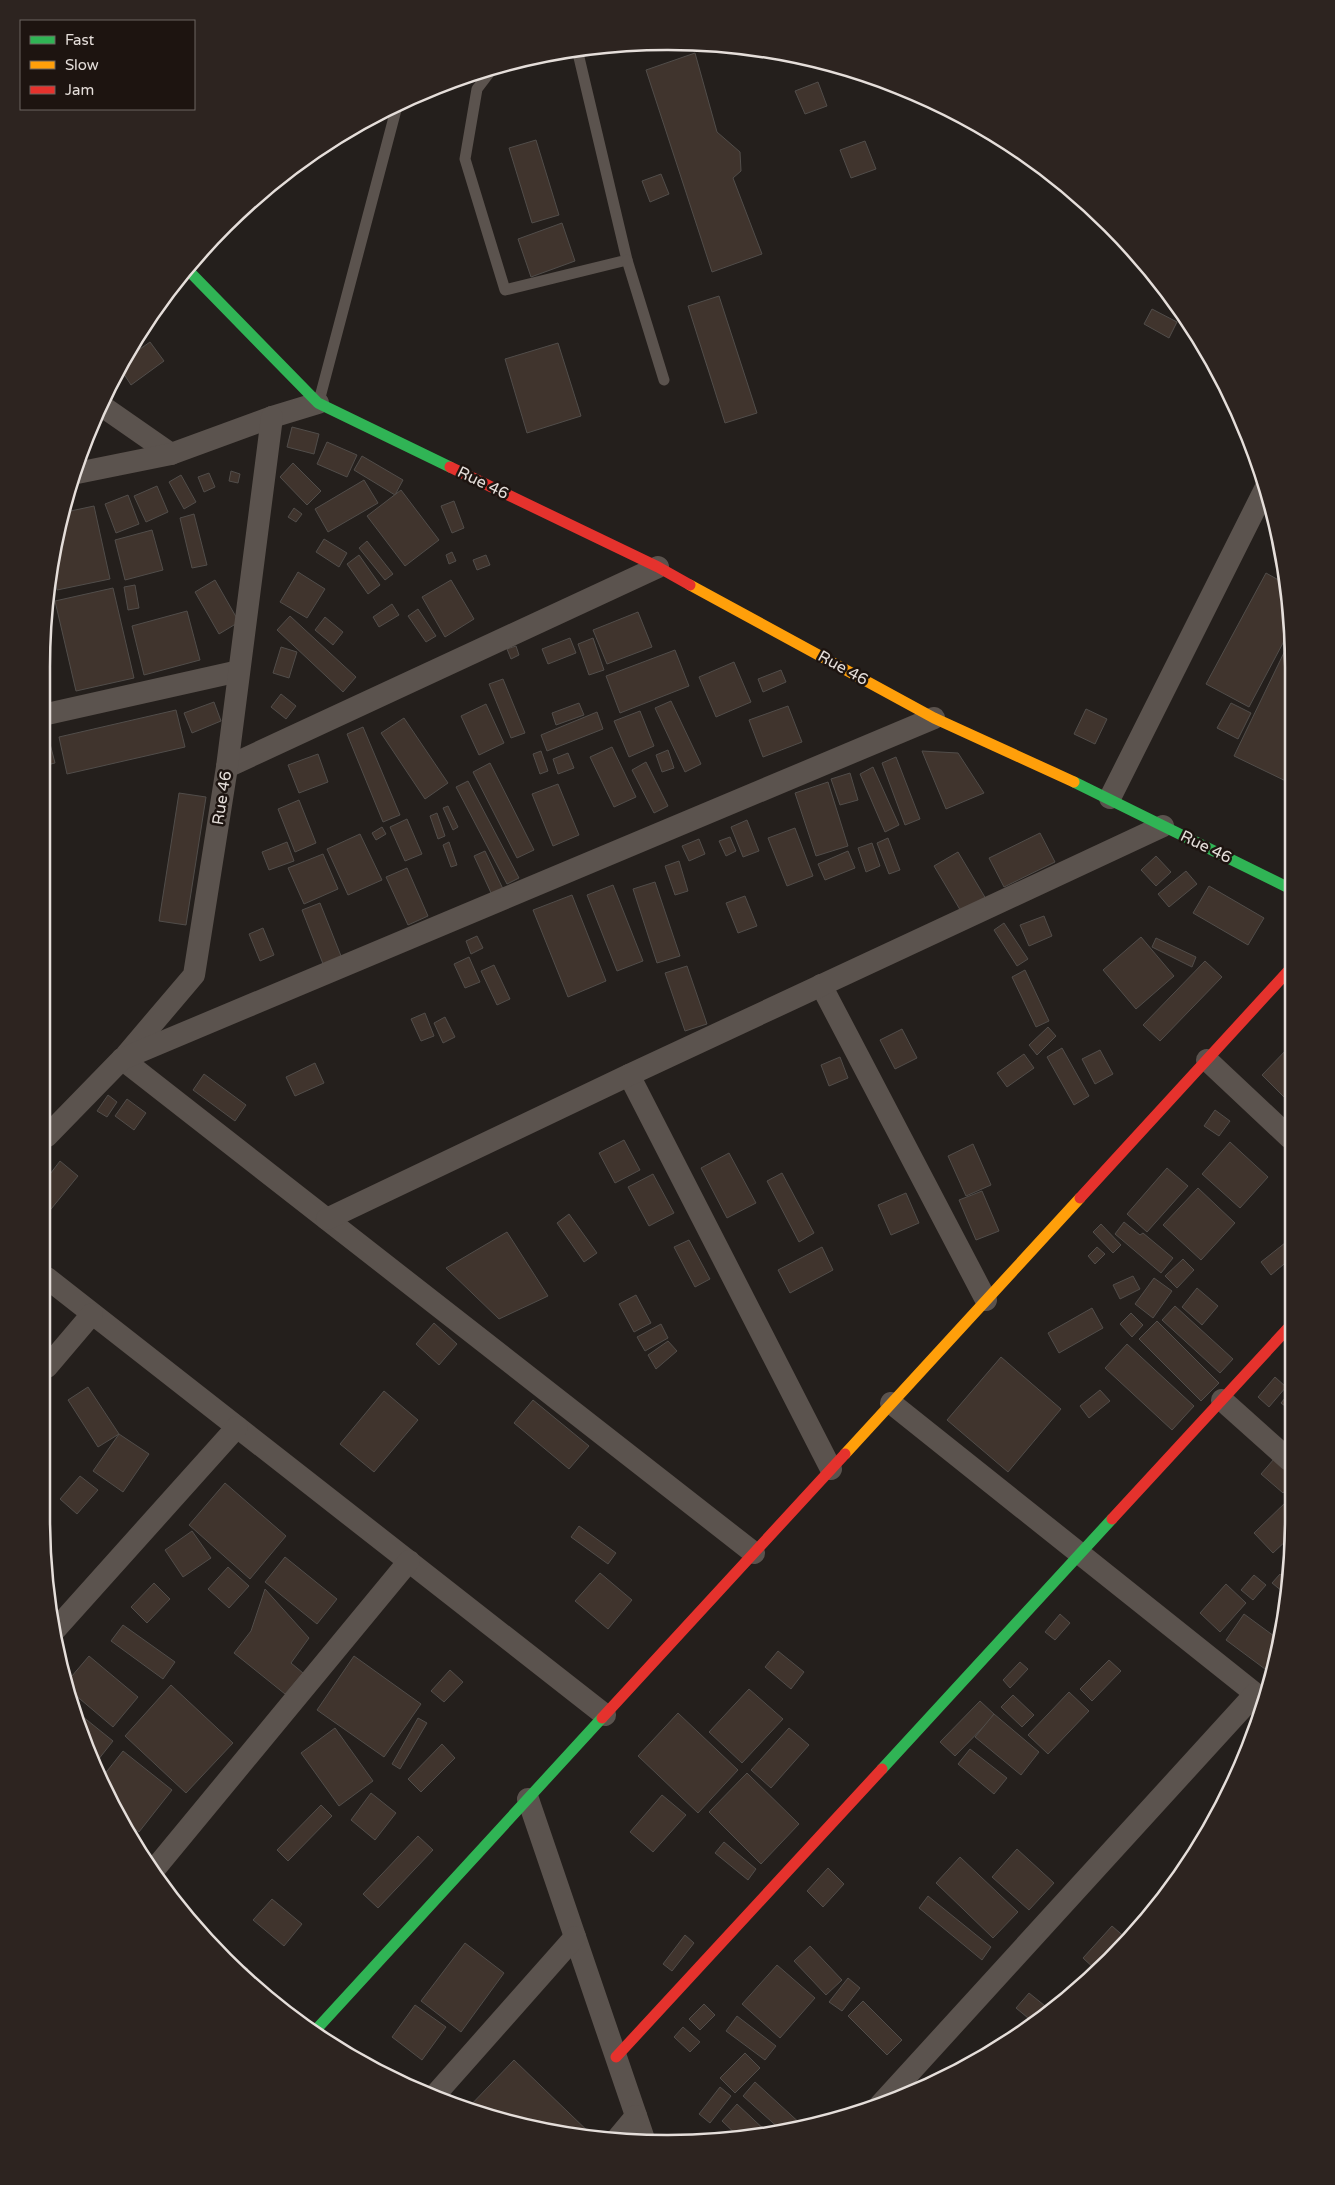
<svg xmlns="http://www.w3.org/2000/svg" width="1335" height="2185" font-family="'Varela Round',sans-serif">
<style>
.building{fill:#40342d;stroke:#514d4a}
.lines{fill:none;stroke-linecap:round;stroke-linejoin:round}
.lane{stroke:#5b534e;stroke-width:11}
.street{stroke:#5b534e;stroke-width:22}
.fast{stroke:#30b455;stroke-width:11}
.slow{stroke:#ff9f0a;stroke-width:11}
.jam{stroke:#e5322d;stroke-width:11}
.labels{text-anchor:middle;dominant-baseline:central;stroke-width:5;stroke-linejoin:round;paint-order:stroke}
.street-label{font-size:16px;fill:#e5deda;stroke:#1d1410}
.rim{fill:none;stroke:#e5deda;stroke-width:2.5}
</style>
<rect width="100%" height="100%" fill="#241f1c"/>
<g class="building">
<path d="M695,53L717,132L740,152L741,171L733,178L762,254L712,272L646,70Z"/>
<path d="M818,82L827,106L805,114L795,91Z"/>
<path d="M536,140L559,215L532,223L509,148Z"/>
<path d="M865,141L876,169L851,178L840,150Z"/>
<path d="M661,174L669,194L650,202L642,181Z"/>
<path d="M562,223L575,261L531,277L518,239Z"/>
<path d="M719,296L757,413L725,423L688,306Z"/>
<path d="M1176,308L1186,321L1173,313Z"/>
<path d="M1152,309L1177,322L1169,338L1144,324Z"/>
<path d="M150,342L164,361L131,385L122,371L130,356Z"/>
<path d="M558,343L581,416L527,433L505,359Z"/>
<path d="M292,427L319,434L314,454L287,447Z"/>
<path d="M327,442L357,455L347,477L317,464Z"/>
<path d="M362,456L403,480L395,495L354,470Z"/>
<path d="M293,463L321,491L307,505L280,477Z"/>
<path d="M231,471L240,474L238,483L229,481Z"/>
<path d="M209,473L215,487L204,492L198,477Z"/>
<path d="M181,475L196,502L184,509L169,482Z"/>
<path d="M364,480L378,503L328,532L315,509Z"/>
<path d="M157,486L168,512L146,522L134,496Z"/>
<path d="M401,490L439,540L405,566L367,516Z"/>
<path d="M128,495L139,524L116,533L105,504Z"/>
<path d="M454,501L464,528L452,533L441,506Z"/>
<path d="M94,506L110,579L57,590L52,567L66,512Z"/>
<path d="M294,508L302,514L296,522L288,517Z"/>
<path d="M194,514L207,565L192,568L180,518Z"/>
<path d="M152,530L163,570L125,580L115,540Z"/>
<path d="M324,539L347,553L339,567L316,552Z"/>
<path d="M367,541L393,574L385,580L359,548Z"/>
<path d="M452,552L456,561L449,564L446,555Z"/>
<path d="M359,555L380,585L368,594L347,564Z"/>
<path d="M486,555L490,565L477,570L473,560Z"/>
<path d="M298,572L325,589L307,618L280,602Z"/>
<path d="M1266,573L1284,583L1292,626L1249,707L1206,684Z"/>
<path d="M215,580L239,622L219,634L195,592Z"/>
<path d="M451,580L474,619L445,637L422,597Z"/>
<path d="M48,582L52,597L47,598V586Z"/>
<path d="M135,585L139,608L128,610L124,587Z"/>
<path d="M113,588L134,678L76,691L55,601Z"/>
<path d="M392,604L399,615L379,627L373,617Z"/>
<path d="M418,609L436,636L426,642L408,616Z"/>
<path d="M187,611L200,660L144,675L132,626Z"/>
<path d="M638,612L652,647L607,664L593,630Z"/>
<path d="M290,616L356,677L343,692L277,630Z"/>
<path d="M325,617L343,632L333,645L315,630Z"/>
<path d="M1292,636V784L1234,756Z"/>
<path d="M570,638L576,653L548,664L542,649Z"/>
<path d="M593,638L604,670L589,675L578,644Z"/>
<path d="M516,646L519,655L511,659L507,649Z"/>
<path d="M281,647L297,652L289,678L273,673Z"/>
<path d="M675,650L689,686L620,713L606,676Z"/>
<path d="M734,662L751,702L716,717L699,677Z"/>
<path d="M781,670L786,682L763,692L758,679Z"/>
<path d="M503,679L525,733L511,738L489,684Z"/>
<path d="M281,694L296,706L286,719L271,707Z"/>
<path d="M671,701L701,764L685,772L655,708Z"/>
<path d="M214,702L221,721L192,733L184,713Z"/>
<path d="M579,703L584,715L556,725L552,713Z"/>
<path d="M1231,703L1251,713L1238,739L1217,728Z"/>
<path d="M486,704L504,743L479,755L461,716Z"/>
<path d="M788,706L802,742L763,757L749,720Z"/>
<path d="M1086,709L1107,719L1095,744L1074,734Z"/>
<path d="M176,710L185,747L67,774L59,737Z"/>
<path d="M640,711L654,746L629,757L614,721Z"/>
<path d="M597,712L603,729L547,751L541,735Z"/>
<path d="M404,718L448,783L425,799L381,733Z"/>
<path d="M363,727L400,815L383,822L347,734Z"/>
<path d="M47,736H48L55,763L47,765Z"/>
<path d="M612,747L636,797L614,807L590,757Z"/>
<path d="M668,750L674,768L662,772L656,755Z"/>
<path d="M541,751L548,771L540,774L533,754Z"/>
<path d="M922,751L958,753L984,793L946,809Z"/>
<path d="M568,753L574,768L558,774L553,759Z"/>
<path d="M318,754L328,782L299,793L288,765Z"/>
<path d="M896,757L920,819L905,825L882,763Z"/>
<path d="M646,762L668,806L654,813L632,770Z"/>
<path d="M490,763L534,850L517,858L473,772Z"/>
<path d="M873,767L899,825L885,832L860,774Z"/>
<path d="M850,773L858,800L840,805L831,779Z"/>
<path d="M468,781L519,878L507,884L456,787Z"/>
<path d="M828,782L848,846L816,856L795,793Z"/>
<path d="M558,784L579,835L553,846L532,794Z"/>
<path d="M179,793L206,797L186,925L159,921Z"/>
<path d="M299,800L316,843L295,852L278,809Z"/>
<path d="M448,806L458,827L453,830L443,808Z"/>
<path d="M437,813L445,836L438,839L430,816Z"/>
<path d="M407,819L422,854L405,861L390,827Z"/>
<path d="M747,820L759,851L743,857L731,827Z"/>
<path d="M382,827L386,834L376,840L372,833Z"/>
<path d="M795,828L813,876L787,886L768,838Z"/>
<path d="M1040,833L1055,862L1004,887L989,858Z"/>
<path d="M360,834L382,880L348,895L327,849Z"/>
<path d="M730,837L736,851L726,856L719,841Z"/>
<path d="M888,838L900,870L889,874L877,843Z"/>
<path d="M699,839L705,854L689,861L682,846Z"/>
<path d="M287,842L294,861L269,870L262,852Z"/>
<path d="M449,842L457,865L451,867L443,845Z"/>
<path d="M872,843L880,866L866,872L858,848Z"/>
<path d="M485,851L503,889L492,895L474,856Z"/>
<path d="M848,851L855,868L825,880L818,864Z"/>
<path d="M958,852L986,899L962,913L934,866Z"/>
<path d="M323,854L338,889L304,904L288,868Z"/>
<path d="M1156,856L1171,872L1156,886L1141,870Z"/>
<path d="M679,861L688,891L675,895L665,866Z"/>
<path d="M407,868L428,916L408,925L386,877Z"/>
<path d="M1186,871L1197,884L1169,907L1158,894Z"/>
<path d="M655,882L680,956L657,963L633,889Z"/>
<path d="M613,885L643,961L617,971L587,895Z"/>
<path d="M1209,886L1264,918L1248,945L1193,913Z"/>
<path d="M572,895L606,981L568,997L533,910Z"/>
<path d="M745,896L757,926L738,933L726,903Z"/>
<path d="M320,903L343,961L325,969L302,910Z"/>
<path d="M1044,916L1052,936L1029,946L1020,925Z"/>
<path d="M1004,923L1028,959L1017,966L994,930Z"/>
<path d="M263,928L274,955L260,961L249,934Z"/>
<path d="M477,936L483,948L471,954L466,941Z"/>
<path d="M1141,937L1174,976L1136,1009L1103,970Z"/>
<path d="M1156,938L1196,957L1192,967L1152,947Z"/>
<path d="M469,957L480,982L465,988L454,964Z"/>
<path d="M1205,961L1222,977L1160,1041L1143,1025Z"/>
<path d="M494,965L510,999L497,1005L481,971Z"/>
<path d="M687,966L707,1024L685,1031L665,973Z"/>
<path d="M1025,970L1049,1021L1036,1027L1012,977Z"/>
<path d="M425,1013L434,1036L421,1041L411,1019Z"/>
<path d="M445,1017L455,1037L443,1043L434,1023Z"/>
<path d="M1048,1027L1056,1036L1037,1055L1029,1045Z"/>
<path d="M902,1029L917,1058L895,1069L880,1040Z"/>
<path d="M1291,1045L1290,1090L1284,1097L1262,1075Z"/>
<path d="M1062,1048L1089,1096L1074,1105L1047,1057Z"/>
<path d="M1100,1050L1113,1074L1095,1084L1082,1059Z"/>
<path d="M1024,1054L1034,1068L1007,1087L997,1073Z"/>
<path d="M840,1057L848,1078L829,1086L821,1065Z"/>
<path d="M315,1063L324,1083L295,1096L286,1077Z"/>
<path d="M204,1074L246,1105L235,1121L193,1090Z"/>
<path d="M108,1095L117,1102L107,1117L97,1111Z"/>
<path d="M127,1099L146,1113L134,1130L115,1116Z"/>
<path d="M1215,1110L1230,1121L1219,1136L1204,1126Z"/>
<path d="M624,1140L640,1170L615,1183L599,1153Z"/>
<path d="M1230,1142L1268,1177L1240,1208L1202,1174Z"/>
<path d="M973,1144L991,1185L966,1196L948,1156Z"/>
<path d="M729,1153L756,1203L727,1218L701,1168Z"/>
<path d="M60,1161L78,1176L47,1214V1178Z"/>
<path d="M1167,1168L1188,1186L1147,1232L1127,1214Z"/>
<path d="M782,1173L814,1233L799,1242L767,1181Z"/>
<path d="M653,1174L674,1213L649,1226L628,1187Z"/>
<path d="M1198,1188L1235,1223L1201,1260L1163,1225Z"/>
<path d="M982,1191L999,1231L976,1240L959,1200Z"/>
<path d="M906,1193L919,1223L891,1235L878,1205Z"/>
<path d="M569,1214L597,1253L584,1262L557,1223Z"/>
<path d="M1124,1222L1140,1235L1143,1233L1173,1258L1161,1273L1115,1234Z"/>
<path d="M1101,1224L1121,1245L1113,1253L1093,1232Z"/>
<path d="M507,1232L548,1296L499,1319L446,1268Z"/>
<path d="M1290,1239V1259L1271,1275L1261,1262Z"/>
<path d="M689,1240L710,1279L695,1287L674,1247Z"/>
<path d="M822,1247L833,1270L790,1293L778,1270Z"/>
<path d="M1097,1247L1105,1254L1095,1264L1088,1256Z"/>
<path d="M1183,1259L1194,1270L1177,1288L1165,1276Z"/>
<path d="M1133,1276L1140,1289L1120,1299L1113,1285Z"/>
<path d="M1154,1278L1172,1291L1153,1318L1135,1304Z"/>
<path d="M1197,1288L1218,1306L1202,1325L1182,1307Z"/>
<path d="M636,1295L651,1323L634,1332L619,1304Z"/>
<path d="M1175,1306L1233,1359L1220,1373L1162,1320Z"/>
<path d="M1092,1308L1103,1328L1059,1353L1048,1333Z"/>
<path d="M1131,1313L1143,1325L1132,1337L1120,1324Z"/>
<path d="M1157,1321L1219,1383L1201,1401L1139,1339Z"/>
<path d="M434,1323L457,1344L439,1365L416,1344Z"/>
<path d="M661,1324L668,1338L645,1351L637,1337Z"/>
<path d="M668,1341L677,1351L656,1369L648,1355Z"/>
<path d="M1127,1344L1194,1406L1172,1430L1105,1368Z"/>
<path d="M1001,1357L1061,1409L1008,1472L947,1420Z"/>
<path d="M1275,1377L1286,1387L1269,1407L1258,1397Z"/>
<path d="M88,1387L119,1434L98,1447L68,1400Z"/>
<path d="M1100,1390L1110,1401L1089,1418L1080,1406Z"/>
<path d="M384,1391L418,1420L374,1472L340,1444Z"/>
<path d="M1289,1393V1409L1281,1403Z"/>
<path d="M533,1400L589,1446L569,1469L514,1423Z"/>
<path d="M119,1434L149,1454L123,1492L93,1471Z"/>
<path d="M1274,1459L1289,1472V1486L1283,1493L1261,1474Z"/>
<path d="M80,1476L98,1490L77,1514L60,1499Z"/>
<path d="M225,1483L286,1536L250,1579L189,1525Z"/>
<path d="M1289,1499V1538L1273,1553L1254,1533Z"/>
<path d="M579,1526L616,1553L608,1564L571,1537Z"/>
<path d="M192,1531L211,1558L183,1577L165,1550Z"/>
<path d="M285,1557L337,1599L317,1624L265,1582Z"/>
<path d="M228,1567L249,1586L229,1608L208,1589Z"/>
<path d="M600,1573L632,1600L608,1629L575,1601Z"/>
<path d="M1280,1574L1288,1581V1596L1272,1583Z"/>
<path d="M1254,1575L1266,1585L1253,1600L1241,1590Z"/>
<path d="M154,1583L170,1599L147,1623L131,1607Z"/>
<path d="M1226,1584L1246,1603L1220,1632L1200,1613Z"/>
<path d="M265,1589L309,1638L291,1663L303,1673L285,1694L234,1653L251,1631Z"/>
<path d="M1060,1614L1070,1623L1055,1640L1045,1632Z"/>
<path d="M1244,1614L1278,1639L1269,1672L1226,1640Z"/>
<path d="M123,1625L175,1662L163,1679L111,1641Z"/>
<path d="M778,1651L804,1672L791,1689L765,1667Z"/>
<path d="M89,1656L138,1697L113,1727L67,1688L66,1683Z"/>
<path d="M354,1656L421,1704L384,1757L317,1710Z"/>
<path d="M1109,1660L1121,1671L1092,1701L1080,1689Z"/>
<path d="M1020,1662L1028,1669L1010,1688L1003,1680Z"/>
<path d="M450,1670L463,1682L444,1702L431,1691Z"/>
<path d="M171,1685L233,1743L186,1793L125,1736Z"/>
<path d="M749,1689L783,1719L742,1763L709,1732Z"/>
<path d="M1069,1692L1089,1711L1048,1754L1028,1735Z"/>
<path d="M1013,1695L1034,1715L1022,1727L1001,1707Z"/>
<path d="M980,1701L995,1715L955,1756L940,1742Z"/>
<path d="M72,1708L113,1741L94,1765L74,1719Z"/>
<path d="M678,1713L738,1770L698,1813L638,1756Z"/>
<path d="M994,1714L1039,1752L1021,1775L975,1737Z"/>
<path d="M418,1718L427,1723L400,1769L392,1764Z"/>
<path d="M335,1728L373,1781L339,1806L301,1753Z"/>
<path d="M789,1728L809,1745L771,1788L751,1770Z"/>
<path d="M442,1744L455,1758L421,1792L408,1779Z"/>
<path d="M970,1749L1007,1778L994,1794L958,1764Z"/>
<path d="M123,1751L172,1790L139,1832L119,1816L106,1795L100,1780Z"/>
<path d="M747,1773L799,1824L761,1864L709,1812Z"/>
<path d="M371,1793L396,1813L375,1840L351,1820Z"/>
<path d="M662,1795L686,1815L653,1852L630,1832Z"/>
<path d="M321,1805L332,1816L288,1861L277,1850Z"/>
<path d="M418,1836L433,1850L378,1908L363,1894Z"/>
<path d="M724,1842L756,1869L748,1880L715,1853Z"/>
<path d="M1017,1849L1054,1883L1029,1910L992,1877Z"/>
<path d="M960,1857L1018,1912L993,1938L936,1883Z"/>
<path d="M828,1868L844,1884L823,1907L807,1891Z"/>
<path d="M928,1896L991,1947L982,1960L919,1908Z"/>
<path d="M272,1899L302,1924L284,1946L253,1920Z"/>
<path d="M1112,1926L1128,1940L1110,1961L1097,1971L1083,1958Z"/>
<path d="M685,1935L694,1943L672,1971L663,1964Z"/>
<path d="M465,1943L504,1973L461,2032L421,2001Z"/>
<path d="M810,1946L842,1980L826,1995L794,1961Z"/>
<path d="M222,1950L248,1969L243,1975L219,1954Z"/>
<path d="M777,1965L815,1998L780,2038L742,2004Z"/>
<path d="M848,1978L860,1988L842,2011L829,2002Z"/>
<path d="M1029,1993L1050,2010L1034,2023L1016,2008Z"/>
<path d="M863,2001L902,2040L887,2055L848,2016Z"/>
<path d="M704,2004L715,2015L700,2030L689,2019Z"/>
<path d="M415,2005L446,2027L422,2060L392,2037Z"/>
<path d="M737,2016L776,2046L765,2060L726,2031Z"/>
<path d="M683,2027L700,2042L690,2052L674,2037Z"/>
<path d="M745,2053L760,2068L735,2093L720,2078Z"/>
<path d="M514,2060L596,2139L585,2138L466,2110Z"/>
<path d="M755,2082L803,2126L782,2131L743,2096Z"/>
<path d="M720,2087L731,2096L710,2123L699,2114Z"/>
<path d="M737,2104L769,2134L741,2139L722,2121Z"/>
</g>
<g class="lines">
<g class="lane">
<path d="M493,68L477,89L465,159L505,290L627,260L577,49"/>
<path d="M627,260L664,380"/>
<path d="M319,401L397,106"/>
</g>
<g class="street">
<path d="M102,406L171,454"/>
<path d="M77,473L171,454L272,417L318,403"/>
<path d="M47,714L239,671"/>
<path d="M227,767L658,567"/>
<path d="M1110,798L1265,489"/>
<path d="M821,985L986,1300"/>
<path d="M126,1055L194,975L227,767L272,417"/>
<path d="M122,1059L754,1553"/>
<path d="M1207,1060L1290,1138"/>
<path d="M629,1075L831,1469"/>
<path d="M47,1136L122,1059L934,718"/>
<path d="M327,1219L629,1075L1163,826"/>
<path d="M47,1278L605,1715"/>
<path d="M47,1367L92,1314"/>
<path d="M1222,1400L1289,1460"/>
<path d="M891,1403L1262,1699"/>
<path d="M54,1631L237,1427"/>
<path d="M528,1799L645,2142"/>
<path d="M153,1871L409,1561"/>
<path d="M435,2095L575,1937"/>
<path d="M880,2105L1255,1694"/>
<path d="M616,2140L636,2116"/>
</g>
<g class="fast">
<path d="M187,269L318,403L450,467"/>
<path d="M1074,782L1291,889"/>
<path d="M882,1769L1112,1519"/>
<path d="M313,2033L602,1718"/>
</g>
<g class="slow">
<path d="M690,585L934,718L1074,782"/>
<path d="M845,1454L1080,1198"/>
</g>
<g class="jam">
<path d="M450,467L658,567L690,585"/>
<path d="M1080,1198L1291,968"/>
<path d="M1112,1519L1290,1326"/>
<path d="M602,1718L845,1454"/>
<path d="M616,2057L882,1769"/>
</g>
</g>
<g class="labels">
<g class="street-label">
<text transform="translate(483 483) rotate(26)">Rue 46</text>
<text transform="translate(843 668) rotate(29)">Rue 46</text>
<text transform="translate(222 798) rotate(-81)">Rue 46</text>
<text transform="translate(1206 847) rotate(26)">Rue 46</text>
</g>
</g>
<path d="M0 0H1335V2185H0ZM667 50H668A617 617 0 0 1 1285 667V1518A617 617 0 0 1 668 2135H667A617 617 0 0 1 50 1518V667A617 617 0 0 1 667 50Z" fill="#2d2420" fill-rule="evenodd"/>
<path class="rim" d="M667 50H668A617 617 0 0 1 1285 667V1518A617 617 0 0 1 668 2135H667A617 617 0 0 1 50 1518V667A617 617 0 0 1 667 50Z"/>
<rect x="20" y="20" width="175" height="90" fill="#1d1410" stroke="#6d6561"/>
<rect x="30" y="36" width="25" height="8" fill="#30b455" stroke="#6d6561"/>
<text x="65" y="45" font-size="15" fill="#e5deda">Fast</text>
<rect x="30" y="61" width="25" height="8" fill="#ff9f0a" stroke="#6d6561"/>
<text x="65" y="70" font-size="15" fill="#e5deda">Slow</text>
<rect x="30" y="86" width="25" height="8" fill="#e5322d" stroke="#6d6561"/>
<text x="65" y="95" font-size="15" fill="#e5deda">Jam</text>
</svg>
